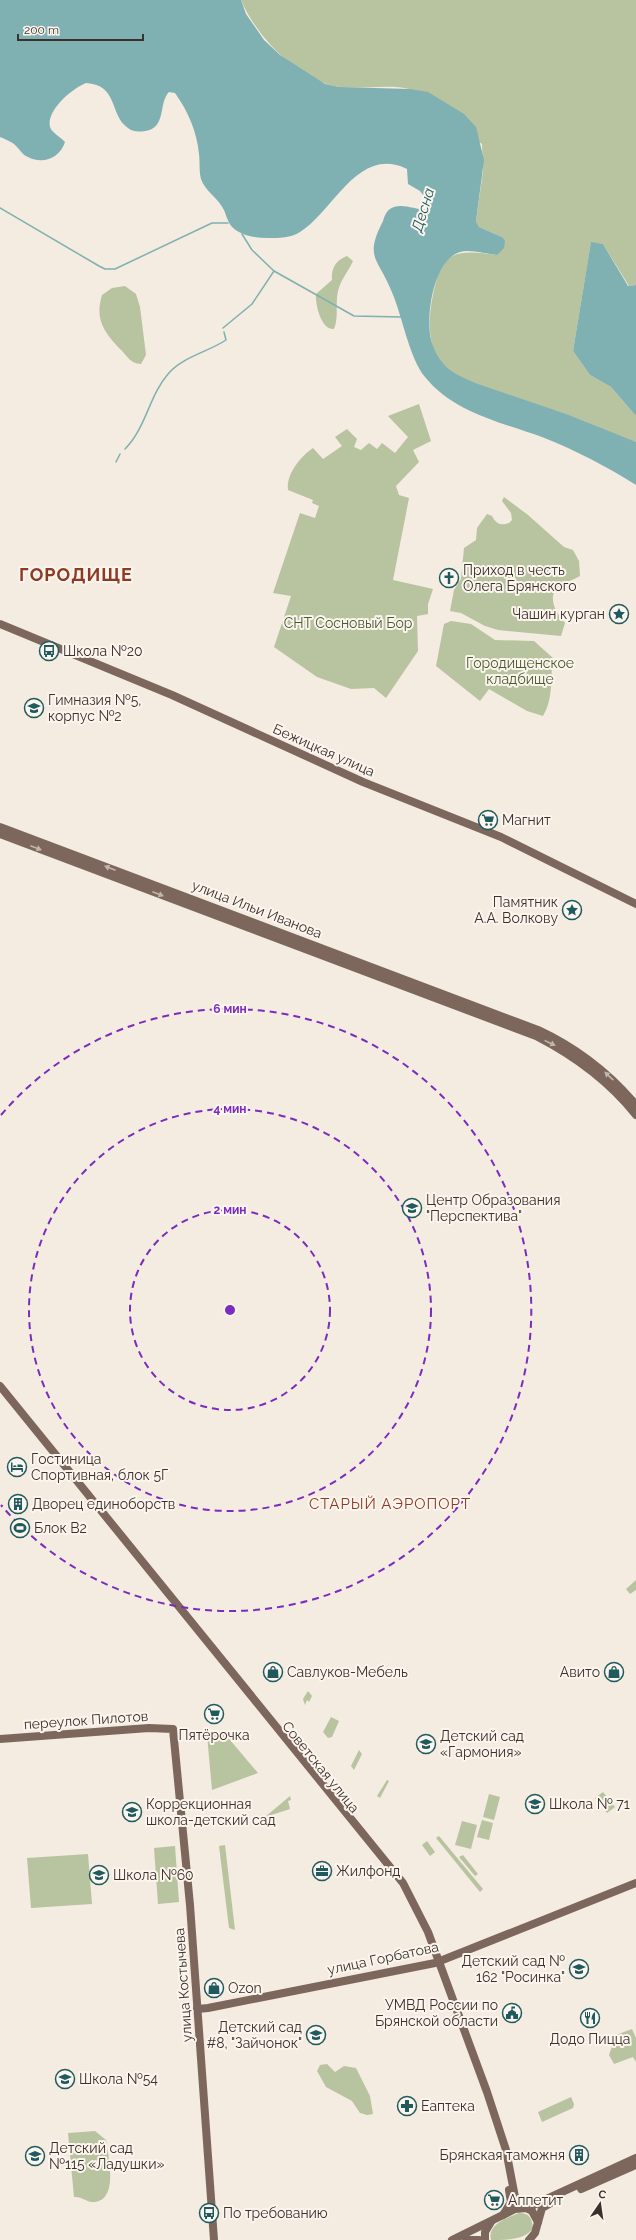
<svg xmlns="http://www.w3.org/2000/svg" width="636" height="2240" font-family="Raleway,sans-serif">
<style>
.green{fill:#b8c4a0}
.water{fill:#7fb0b2}
.lines{fill:none;stroke-linecap:round;stroke-linejoin:round}
.stream{stroke:#7fb0b2;stroke-width:1.5}
.major{stroke:#7d675c;stroke-width:8}
.oneway{fill:#c2b5ac}
.ring{fill:none;stroke:#7b2cbf;stroke-width:2;stroke-dasharray:7 5}
.labels{text-anchor:middle;dominant-baseline:central;stroke-width:4;stroke-linejoin:round;paint-order:stroke}
.poi-label{font-size:14px;fill:#3b302b;stroke:#fbf5ee;text-anchor:start}
.park-label{font-size:14px;fill:#4a5a2e;stroke:#fbf5ee}
.street-label{font-size:14px;fill:#3b302b;stroke:#fbf5ee}
.water-label{font-size:15px;font-style:italic;fill:#1f5a5e;stroke:#fbf5ee}
.neighbourhood-label{font-size:15px;letter-spacing:1px;fill:#8c3b22;stroke:#fbf5ee}
.district-label{font-size:18px;font-weight:bold;letter-spacing:1px;fill:#8c3b22;stroke:#fbf5ee}
.centre{fill:#7b2cbf;stroke:#fbf5ee;stroke-width:2}
.ring-label{font-size:12px;text-anchor:middle;font-weight:bold;fill:#7b2cbf;stroke:#fbf5ee;stroke-width:4;stroke-linejoin:round;paint-order:stroke}
</style>
<rect width="100%" height="100%" fill="#f4ebe1"/>
<g class="green">
<path d="M241,0H636V285L629,286L603,244L591,243L573,351L590,375L611,387L636,416V442C614,435 593,424 571,416C536,403 467,390 442,363C423,341 430,304 437,278C445,246 472,252 497,255L502,237L479,227L476,221L483,171L482,144C463,130 445,116 426,102C422,98 415,91 409,89C393,84 359,89 340,87C299,82 256,36 241,0Z"/>
<path d="M347,256L353,261C348,272 341,279 338,291C335,304 339,317 334,329C321,330 315,304 316,294L332,280C331,268 336,260 347,256Z"/>
<path d="M125,286L136,294L140,307L146,355L141,364C130,364 127,355 119,348C103,331 95,318 102,295L112,288Z"/>
<path d="M419,404L431,441L413,450L419,462L396,486L399,495L409,498L393,580L433,589L428,604V614L417,616L418,651L386,698L374,688L351,689L317,677L274,647L291,596L273,593L300,513L315,518L319,506L312,503L313,500L288,490C286,474 301,456 313,448L323,459L342,446L335,437L347,429L357,439L354,447L361,450L369,443L377,449L382,443L395,453L408,437L388,416Z"/>
<path d="M504,497L528,515L564,547L573,550L579,561L580,576C574,580 567,581 562,584C545,595 555,611 565,623L561,636L498,630L485,626L461,613L450,611L454,590L461,579L464,548L476,540L477,528L487,514L492,516C496,524 501,526 509,523L512,520L511,513L502,501Z"/>
<path d="M451,621L471,624L495,640L534,641L553,658C550,677 554,698 543,716L527,711L489,689L480,701L436,666L444,624Z"/>
<path d="M636,1580V1590L630,1594L626,1589Z"/>
<path d="M308,1691L312,1696L309,1702L307,1700L305,1705L303,1699Z"/>
<path d="M331,1717L339,1721L332,1737L328,1738L323,1732Z"/>
<path d="M225,1734L258,1773L212,1790L207,1735Z"/>
<path d="M359,1750L362,1754L354,1770L351,1766Z"/>
<path d="M387,1780L389,1781L380,1798L377,1796Z"/>
<path d="M603,1792L615,1807L607,1813L595,1798Z"/>
<path d="M489,1794L500,1797L494,1820L483,1817Z"/>
<path d="M290,1796L291,1800L288,1801L290,1809L265,1817Z"/>
<path d="M482,1820L493,1823L489,1840L477,1837Z"/>
<path d="M462,1821L477,1825L471,1849L455,1845Z"/>
<path d="M439,1836L483,1889L480,1892L436,1838Z"/>
<path d="M427,1841L435,1852L430,1856L422,1845Z"/>
<path d="M225,1845L235,1930L229,1928L219,1846Z"/>
<path d="M175,1846L179,1902L158,1904L154,1848Z"/>
<path d="M88,1854L92,1904L31,1908L27,1858Z"/>
<path d="M463,1855L478,1874L475,1876L459,1857Z"/>
<path d="M632,2029L636,2038V2062L633,2057L614,2064L609,2055L616,2035Z"/>
<path d="M327,2064L335,2072L344,2066L356,2068L370,2096L373,2114L367,2115L360,2113L352,2101L326,2087L317,2071L320,2065Z"/>
<path d="M571,2097L574,2104L573,2108L542,2122L538,2112Z"/>
<path d="M95,2131L106,2140C108,2156 119,2199 95,2202C87,2203 82,2196 74,2197L68,2133Z"/>
<path d="M519,2213C529,2213 532,2218 533,2228C526,2240 505,2240 491,2240C487,2224 507,2218 519,2213Z"/>
</g>
<g class="water">
<path d="M0,0H241L246,14L264,40L280,55L325,84L339,87L410,89L428,92L464,114L476,127L484,160L476,221L479,227L502,237L505,241L504,248L497,255C486,254 470,249 460,252C434,260 427,311 430,334C431,343 436,355 442,362C449,372 464,378 475,383L569,415L636,442V485C606,466 575,450 542,437C501,422 454,413 425,377C409,358 402,314 391,290C378,258 364,258 383,221C385,215 387,209 394,207C405,203 421,212 429,209L430,204L420,191L408,184L407,169C358,145 334,211 300,232C291,238 279,238 268,238C258,238 248,237 239,232C229,227 228,220 224,210C218,198 205,191 201,179C199,171 200,162 199,154C197,132 188,111 175,93L169,92C158,103 167,128 145,131C139,132 133,132 128,128C109,115 119,85 86,83C73,88 46,110 50,127C52,133 61,137 65,142C60,158 43,165 28,157C22,155 19,148 14,144C10,141 5,139 0,137Z"/>
<path d="M591,242L603,244L628,286L636,285V416L611,387L590,375L573,351Z"/>
</g>
<g class="lines">
<g class="stream">
<path d="M0,208L99,266L105,269H115L212,223H228"/>
<path d="M242,234L252,250L274,271"/>
<path d="M223,328L252,304L274,271L354,316L402,317"/>
<path d="M125,449C146,428 149,396 168,374C182,357 208,352 226,340L224,332"/>
<path d="M116,462L120,454"/>
</g>
<g class="major">
<path d="M0,624L172,695L363,782L501,837L636,904"/>
<path d="M0,827L538,1030C577,1048 608,1072 636,1105"/>
<path d="M0,834L536,1036C575,1056 608,1080 636,1115"/>
<path d="M0,1386L403,1883L428,1932L487,2092L506,2150L515,2197L522,2206L532,2211L538,2222"/>
<path d="M0,1739L149,1728L173,1729L190,1905L214,2240"/>
<path d="M197,2009L208,2008L435,1963L636,1883"/>
<path d="M581,2189L636,2165"/>
<path d="M503,2215L511,2202L509,2190"/>
<path d="M452,2240L515,2209L527,2208L636,2158"/>
<path d="M466,2240H479"/>
<path d="M485,2240V2232L491,2222"/>
<path d="M529,2240L535,2233L542,2208L554,2201"/>
</g>
</g>
<defs><path id="oneway-solid" d="M-6-.8H1V-3.2L6.5 0L1 3.2V.8H-6Z"/></defs>
<g class="oneway">
<use href="#oneway-solid" transform="translate(36 848) rotate(21)"/>
<use href="#oneway-solid" transform="translate(110 868) rotate(-159)"/>
<use href="#oneway-solid" transform="translate(158 894) rotate(21)"/>
<use href="#oneway-solid" transform="translate(550 1043) rotate(26)"/>
<use href="#oneway-solid" transform="translate(609 1076) rotate(-137)"/>
</g>
<g class="ring">
<circle cx="230" cy="1310" r="100"/>
<circle cx="230" cy="1310" r="201"/>
<path d="M1 1115A301 301 0 1 1 1 1505"/>
</g>
<defs>
<g id="church-ring" transform="scale(1)"><circle r="9.5" fill="#fbf5ee" stroke="#1f5a5e" stroke-width="1.5"/><path d="M-1.2-6h2.4v3.5h3.3v2.4h-3.3V6h-2.4V-.1h-3.3v-2.4h3.3Z" fill="#1f5a5e"/></g>
<g id="sight-ring" transform="scale(1)"><circle r="9.5" fill="#fbf5ee" stroke="#1f5a5e" stroke-width="1.5"/><path d="M0-6L1.8-2.2L6-1.7L2.9 1.2L3.7 5.4L0 3.3L-3.7 5.4L-2.9 1.2L-6-1.7L-1.8-2.2Z" fill="#1f5a5e"/></g>
<g id="bus-ring" transform="scale(1)"><circle r="9.5" fill="#fbf5ee" stroke="#1f5a5e" stroke-width="1.5"/><path d="M-5-6H5V4H4V6H2V4H-2V6H-4V4H-5ZM-3.5-4V0h7V-4ZM-3.5 1.2v1.5H-2V1.2ZM2 1.2v1.5H3.5V1.2Z" fill="#1f5a5e"/></g>
<g id="school-ring" transform="scale(1)"><circle r="9.5" fill="#fbf5ee" stroke="#1f5a5e" stroke-width="1.5"/><path d="M0-5L7-2L0 1L-7-2ZM-4 1L0 2.5L4 1V4Q0 6-4 4Z" fill="#1f5a5e"/></g>
<g id="supermarket-ring" transform="scale(1)"><circle r="9.5" fill="#fbf5ee" stroke="#1f5a5e" stroke-width="1.5"/><path d="M-6-5.5h2.5l.6 2H6L4.5 2H-2.5L-4.4-4H-6ZM-1.5 3.2a1.3 1.3 0 1 0 .1 0ZM3 3.2a1.3 1.3 0 1 0 .1 0Z" fill="#1f5a5e"/></g>
<g id="hotel-ring" transform="scale(1)"><circle r="9.5" fill="#fbf5ee" stroke="#1f5a5e" stroke-width="1.5"/><path d="M-6-4.5h1.5V1H6V5H4.5V3h-9V5H-6ZM-4 0a1.8 1.8 0 1 1 3.6 0ZM.5 0V-2.5h3Q6-2.5 6 0Z" fill="#1f5a5e"/></g>
<g id="building-ring" transform="scale(1)"><circle r="9.5" fill="#fbf5ee" stroke="#1f5a5e" stroke-width="1.5"/><path d="M-4-6H4V6H1V3H-1V6H-4ZM-2.5-4.3h1.7v1.8h-1.7ZM.8-4.3h1.7v1.8H.8ZM-2.5-1h1.7V.8h-1.7ZM.8-1h1.7V.8H.8Z" fill="#1f5a5e"/></g>
<g id="stadium-ring" transform="scale(1)"><circle r="9.5" fill="#fbf5ee" stroke="#1f5a5e" stroke-width="1.5"/><path d="M0-5a6.5 5 0 1 0 0 10a6.5 5 0 1 0 0-10ZM-3.5-1.8h7v3.6h-7Z" fill="#1f5a5e"/></g>
<g id="shop-ring" transform="scale(1)"><circle r="9.5" fill="#fbf5ee" stroke="#1f5a5e" stroke-width="1.5"/><path d="M-5-2.5h2.3a2.7 3.5 0 0 1 5.4 0H5L5.5 6h-11ZM-1.5-2.5h3a1.5 2.3 0 0 0-3 0Z" fill="#1f5a5e"/></g>
<g id="office-ring" transform="scale(1)"><circle r="9.5" fill="#fbf5ee" stroke="#1f5a5e" stroke-width="1.5"/><path d="M-6-3h4V-5.5h4V-3h4V5H-6ZM-1-4.5V-3h2v-1.5ZM-6 0V1H6V0Z" fill="#1f5a5e"/></g>
<g id="civic-ring" transform="scale(1)"><circle r="9.5" fill="#fbf5ee" stroke="#1f5a5e" stroke-width="1.5"/><path d="M-.6-6.5H3V-4.5H.6V-3L4-1V1h2V6H-6V1h2V-1L-.6-3ZM-1.2 2.5V6h2.4V2.5Z" fill="#1f5a5e"/></g>
<g id="restaurant-ring" transform="scale(1)"><circle r="9.5" fill="#fbf5ee" stroke="#1f5a5e" stroke-width="1.5"/><path d="M-5-6h1v4h1v-4h1v4h1v-4h1v5L-1.5 .5V6h-2V.5L-5-1ZM5-6V6H3V1.5H1.5Q1.5-4 5-6Z" fill="#1f5a5e"/></g>
<g id="pharmacy-ring" transform="scale(1)"><circle r="9.5" fill="#fbf5ee" stroke="#1f5a5e" stroke-width="1.5"/><path d="M-2-6h4v4h4v4h-4v4h-4v-4h-4v-4h4Z" fill="#1f5a5e"/></g>
</defs>
<g fill-rule="evenodd">
<use href="#church-ring" x="449" y="578"/>
<use href="#sight-ring" x="619" y="614"/>
<use href="#bus-ring" x="49" y="651"/>
<use href="#school-ring" x="34" y="708"/>
<use href="#supermarket-ring" x="488" y="820"/>
<use href="#sight-ring" x="572" y="910"/>
<use href="#school-ring" x="412" y="1208"/>
<use href="#hotel-ring" x="17" y="1467"/>
<use href="#building-ring" x="18" y="1504"/>
<use href="#stadium-ring" x="20" y="1528"/>
<use href="#shop-ring" x="273" y="1672"/>
<use href="#shop-ring" x="614" y="1672"/>
<use href="#supermarket-ring" x="214" y="1714"/>
<use href="#school-ring" x="426" y="1744"/>
<use href="#school-ring" x="535" y="1804"/>
<use href="#school-ring" x="132" y="1812"/>
<use href="#office-ring" x="322" y="1871"/>
<use href="#school-ring" x="99" y="1875"/>
<use href="#school-ring" x="579" y="1969"/>
<use href="#shop-ring" x="214" y="1988"/>
<use href="#civic-ring" x="512" y="2013"/>
<use href="#restaurant-ring" x="590" y="2018"/>
<use href="#school-ring" x="316" y="2035"/>
<use href="#school-ring" x="65" y="2079"/>
<use href="#pharmacy-ring" x="407" y="2106"/>
<use href="#building-ring" x="579" y="2155"/>
<use href="#school-ring" x="35" y="2156"/>
<use href="#supermarket-ring" x="494" y="2200"/>
<use href="#bus-ring" x="209" y="2213"/>
</g>
<g class="labels">
<g class="poi-label">
<text x="463" y="570">Приход в честь<tspan x="463" dy="16">Олега Брянского</tspan></text>
<text x="605" y="614" text-anchor="end">Чашин курган</text>
<text x="63" y="651">Школа №20</text>
<text x="48" y="700">Гимназия №5,<tspan x="48" dy="16">корпус №2</tspan></text>
<text x="502" y="820">Магнит</text>
<text x="558" y="902" text-anchor="end">Памятник<tspan x="558" dy="16">А.А. Волкову</tspan></text>
<text x="426" y="1200">Центр Образования<tspan x="426" dy="16">"Перспектива"</tspan></text>
<text x="31" y="1459">Гостиница<tspan x="31" dy="16">Спортивная, блок 5Г</tspan></text>
<text x="32" y="1504">Дворец единоборств</text>
<text x="34" y="1528">Блок В2</text>
<text x="287" y="1672">Савлуков-Мебель</text>
<text x="600" y="1672" text-anchor="end">Авито</text>
<text x="214" y="1735" text-anchor="middle">Пятёрочка</text>
<text x="440" y="1736">Детский сад<tspan x="440" dy="16">«Гармония»</tspan></text>
<text x="146" y="1804">Коррекционная<tspan x="146" dy="16">школа-детский сад</tspan></text>
<text x="549" y="1804">Школа № 71</text>
<text x="336" y="1871">Жилфонд</text>
<text x="113" y="1875">Школа №60</text>
<text x="565" y="1961" text-anchor="end">Детский сад №<tspan x="565" dy="16">162 "Росинка"</tspan></text>
<text x="228" y="1988">Ozon</text>
<text x="498" y="2005" text-anchor="end">УМВД России по<tspan x="498" dy="16">Брянской области</tspan></text>
<text x="302" y="2027" text-anchor="end">Детский сад<tspan x="302" dy="16">#8, "Зайчонок"</tspan></text>
<text x="590" y="2039" text-anchor="middle">Додо Пицца</text>
<text x="79" y="2079">Школа №54</text>
<text x="421" y="2106">Еаптека</text>
<text x="49" y="2148">Детский сад<tspan x="49" dy="16">№115 «Ладушки»</tspan></text>
<text x="565" y="2155" text-anchor="end">Брянская таможня</text>
<text x="508" y="2200">Аппетит</text>
<text x="223" y="2213">По требованию</text>
</g>
<g class="park-label">
<text x="348" y="623">СНТ Сосновый Бор</text>
<text x="520" y="663">Городищенское<tspan x="520" dy="16">кладбище</tspan></text>
</g>
<g class="street-label">
<text transform="translate(324 750) rotate(24)">Бежицкая улица</text>
<text transform="translate(257 909) rotate(21)">улица Ильи Иванова</text>
<text transform="translate(86 1720) rotate(-4)">переулок Пилотов</text>
<text transform="translate(321 1767) rotate(51)">Советская улица</text>
<text transform="translate(383 1958) rotate(-12)">улица Горбатова</text>
<text transform="translate(183 1985) rotate(-94)">улица Костычева</text>
</g>
<g class="water-label">
<text transform="translate(423 210) rotate(-73)">Десна</text>
</g>
<g class="neighbourhood-label">
<text x="390" y="1504">СТАРЫЙ АЭРОПОРТ</text>
</g>
<g class="district-label">
<text x="76" y="574">ГОРОДИЩЕ</text>
</g>
</g>
<circle cx="230" cy="1310" r="6" class="centre"/>
<g class="ring-label">
<text x="230" y="1013">6 мин</text>
<text x="230" y="1113">4 мин</text>
<text x="230" y="1214">2 мин</text>
</g>
<g transform="translate(600 2204) rotate(13)" stroke="#fbf5ee" stroke-width="3" paint-order="stroke">
<path d="M0-3L7 15L0 10L-7 15Z" fill="#3b302b"/>
<text y="-6" font-size="11" font-weight="bold" text-anchor="middle" fill="#3b302b">С</text>
</g>
<path d="M18 34v6h125v-6" fill="none" stroke="#3b302b" stroke-width="2"/>
<text x="24" y="34" font-size="12" fill="#3b302b" stroke="#fbf5ee" stroke-width="3" paint-order="stroke">200 m</text>
</svg>
